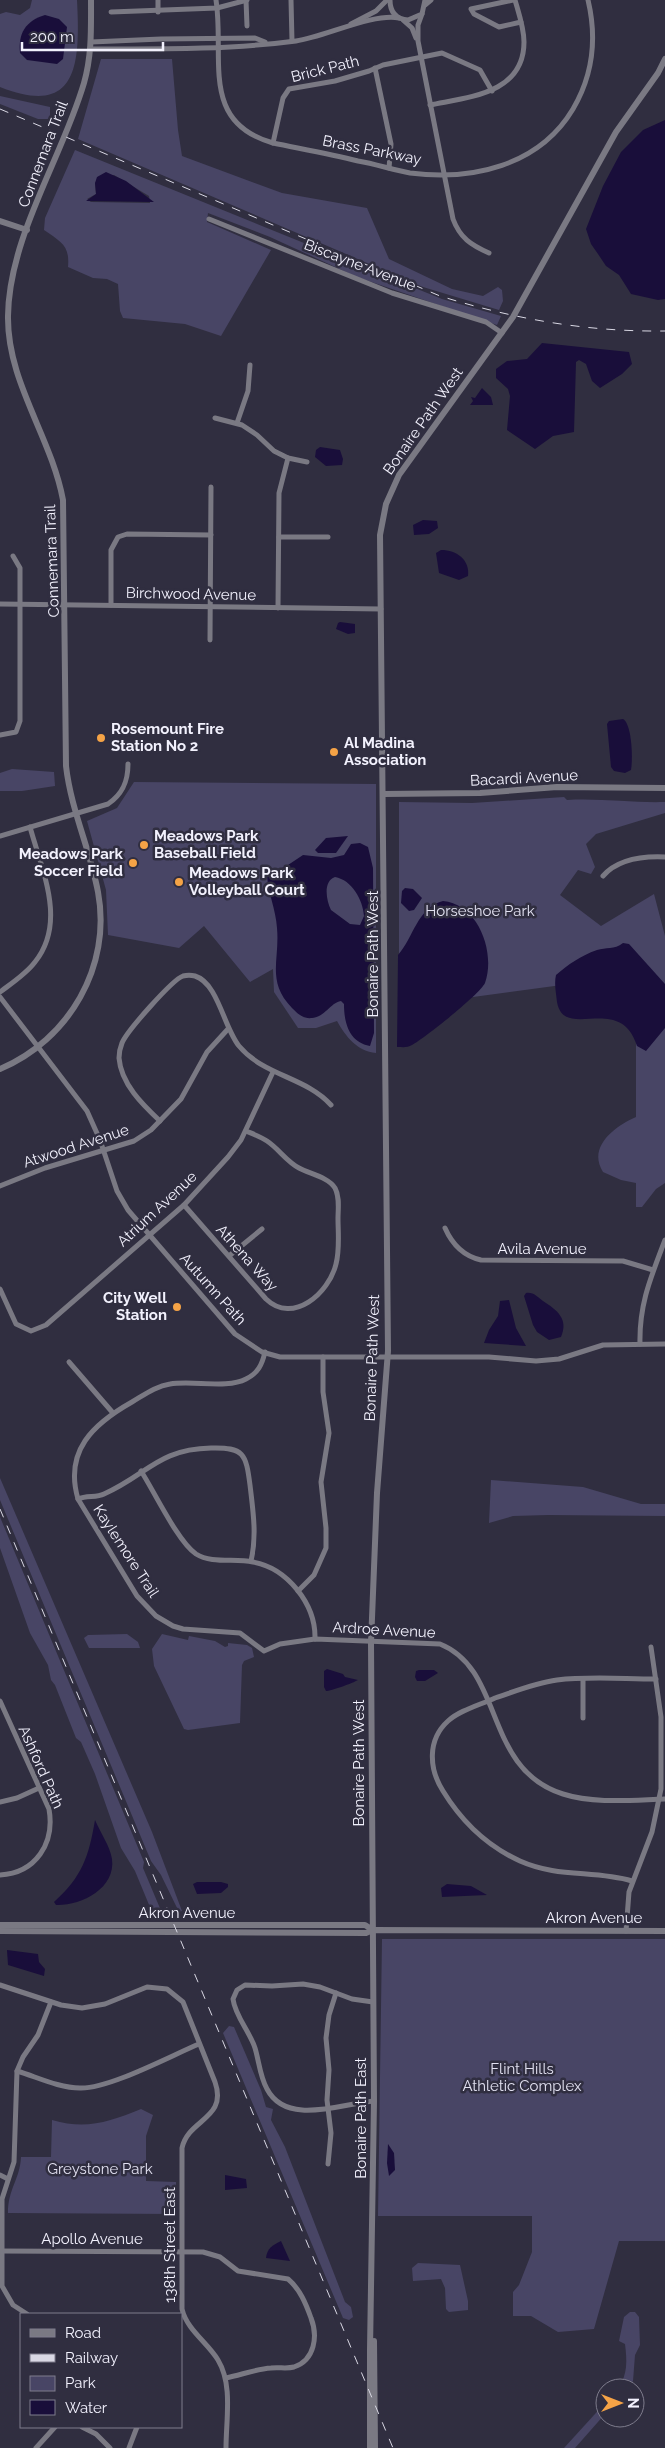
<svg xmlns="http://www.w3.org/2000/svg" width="665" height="2448" font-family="Raleway,sans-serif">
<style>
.green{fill:#484565;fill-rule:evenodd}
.water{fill:#190e3a;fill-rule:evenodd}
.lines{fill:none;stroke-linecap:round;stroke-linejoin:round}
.minor{stroke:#7a7983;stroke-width:5}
.tertiary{stroke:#7a7983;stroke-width:6}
.rail{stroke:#d9d8e4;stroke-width:1;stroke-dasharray:9 9;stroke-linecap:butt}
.poi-dot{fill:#f5a346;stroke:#302e40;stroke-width:2}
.labels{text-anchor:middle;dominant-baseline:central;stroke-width:5;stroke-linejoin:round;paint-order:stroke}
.street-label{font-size:15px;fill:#f2f1fd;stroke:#302e40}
.poi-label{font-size:15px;font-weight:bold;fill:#f2f1fd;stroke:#302e40;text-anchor:start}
.park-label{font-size:15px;fill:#e2e1f1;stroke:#302e40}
</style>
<rect width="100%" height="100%" fill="#302e40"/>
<g class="green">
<path d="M32,0H77C80,60 80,119 0,87V14L6,12L20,15L30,8Z"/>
<path d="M101,59H172L178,130L182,156L282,193L367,208L389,259L452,289L483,296L498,287L502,290L503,301L499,310L423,287L78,139Z"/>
<path d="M0,96L50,107V119H38L0,104Z"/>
<path d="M75,150L442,299L501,316L497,325L357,277L270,237L208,213L207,222L271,250L221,336L185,324L123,318L120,311L118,284L107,279L93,278L68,267C70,245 61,242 44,230L45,218ZM114,175L149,196L150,203L91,202L87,199L96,194L95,183Z"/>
<path d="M12,769L54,772L55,786L22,791H0V773Z"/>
<path d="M134,782L376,784V1053C357,1051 346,1037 337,1021L316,1028H298L274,992L273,969L250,982L204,926L179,948L108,935L106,890L87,821L117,808Z"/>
<path d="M564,797L567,800C600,798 632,803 665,802V813L596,834L586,844L595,867L591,874L578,870L560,895L601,926L654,894L665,936V1183L656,1189L642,1207H636V1183L621,1180L603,1172C587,1147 615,1126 636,1117V975L399,1007V802L472,803Z"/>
<path d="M0,1478L152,1832L182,1911L179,1912L161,1875L151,1861L0,1500Z"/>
<path d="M491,1480L583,1487L641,1504H665V1516L548,1515L513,1516L489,1523Z"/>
<path d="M0,1517L144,1862L143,1868L162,1913L156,1915L152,1912L135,1871L121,1848L95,1774L81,1742L76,1738L55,1685L51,1680L48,1665L30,1633L0,1548Z"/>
<path d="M127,1634L138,1642L140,1648H89L84,1638L88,1635Z"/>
<path d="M162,1634L188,1640L189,1636L215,1641L225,1647L228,1646V1643L247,1645L252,1648L254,1657L244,1661L242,1665L240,1723L188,1730L184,1729L154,1666L152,1649Z"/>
<path d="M382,1939H665V2241H619L594,2329L558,2332L531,2316H513V2292L519,2285L532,2252V2216H378Z"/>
<path d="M229,2026L234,2027L261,2090L266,2107L273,2109L271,2120L285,2147L345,2302L351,2307L353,2317L349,2320L343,2318L223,2033Z"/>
<path d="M141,2109L153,2115L146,2136V2181L176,2182V2214L8,2213C8,2189 20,2179 21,2157H51L52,2120C86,2130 109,2122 141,2109Z"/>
<path d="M418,2263L460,2265L468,2301V2310L449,2312L446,2309L445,2288L441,2279L413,2281L412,2268Z"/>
<path d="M630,2312H635L639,2317L640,2345L635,2355L633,2381L629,2388H618C628,2375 627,2360 625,2344L619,2341L624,2317Z"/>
<path d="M605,2403V2414L575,2448H564Z"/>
</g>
<g class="water">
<path d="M45,15L59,19L67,27L63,59L57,64L27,60L20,53C18,34 25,21 45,15Z"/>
<path d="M665,120V299L658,300L631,294L619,275L606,266L598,254L591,244L586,229L603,186L621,152L643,130Z"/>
<path d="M106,172L126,181L154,202L86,201L96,194L95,183L97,177Z"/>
<path d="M542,343L629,352L632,364L622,374L600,388L592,381L586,364L579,360L576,362L574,432L553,436L535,449L507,430L510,396L508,389L496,378V369L507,361L527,359Z"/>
<path d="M482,388L491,397L493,405H470L473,401L471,397L475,398Z"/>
<path d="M320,447L340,450L343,459L342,465L326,466L315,457L316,450Z"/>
<path d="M423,520L437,521L438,528L429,534L414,535L413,525Z"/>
<path d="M441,550C457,550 470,560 468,576L459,580L439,573L436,553Z"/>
<path d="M340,622L355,624V633L348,634L336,629L338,623Z"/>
<path d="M623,719C632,724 633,759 631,770L625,773L614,771L611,767L607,724L609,721Z"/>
<path d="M348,836L336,853H318L315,850L326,838Z"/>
<path d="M360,843L368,847L373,868L374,1033L370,1046C349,1042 344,1023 344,1004L341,1001C330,1003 325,1017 312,1018C303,1019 298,1014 292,1008C266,981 280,960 277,928C276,910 268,893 267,875L268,872L285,867L303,855L331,858L344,855L351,844ZM335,877C352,880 363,900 364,916L360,925L350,924L331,910C326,900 323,881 335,877Z"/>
<path d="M405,888L413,889L422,898L414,910L409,911L401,903L402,891Z"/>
<path d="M443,901C478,904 496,952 485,983C480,994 425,1038 412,1045C407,1048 403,1047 397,1047L398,955C414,937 417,908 443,901Z"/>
<path d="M623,943L629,944L665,984V1028L646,1051L637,1046C620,992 564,1042 557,1002C556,992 554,984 556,975C569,964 580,956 597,950C606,947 614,950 623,943Z"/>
<path d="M526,1293C534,1292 537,1297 543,1301C557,1310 569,1319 561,1337L549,1340L537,1332L533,1325L524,1296Z"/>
<path d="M509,1300L516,1328L526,1346L484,1343L489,1330L498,1316L500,1301Z"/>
<path d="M327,1669L343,1674L345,1677L358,1680C353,1683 331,1691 326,1691L324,1687V1671Z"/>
<path d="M419,1670H434L438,1673L425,1681H417L415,1677L416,1671Z"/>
<path d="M95,1820C100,1832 110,1846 112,1859C116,1889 80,1906 56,1905L54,1902C82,1877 89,1856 95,1820Z"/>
<path d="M197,1882H221L228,1884V1887L221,1893L197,1894L193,1884Z"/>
<path d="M447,1884L471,1886L487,1895L442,1897L441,1888Z"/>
<path d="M7,1950L38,1954L39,1962L45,1969L44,1976L8,1965Z"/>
<path d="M388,2144L394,2153L395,2170L389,2176L387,2163Z"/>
<path d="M225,2175L246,2179L247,2188L225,2190Z"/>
<path d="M281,2241L290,2261L266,2258C267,2248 273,2245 281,2241Z"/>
</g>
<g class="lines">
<g class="minor">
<path d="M158,0V12"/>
<path d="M216,0C225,57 199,122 273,143C302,149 330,154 358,161C376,164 393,170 410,173C472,181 539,166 573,109C593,75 597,38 588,0"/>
<path d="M246,0L247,26"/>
<path d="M291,0L292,41"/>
<path d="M390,0C390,12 396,19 408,20L422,14L425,0"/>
<path d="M513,0L471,9L474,14L499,27L521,22"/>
<path d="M425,5L431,0"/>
<path d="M111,12L217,8L247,0"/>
<path d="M422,14L418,25V41L453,219C460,238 471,245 489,253"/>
<path d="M403,20L412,28L416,38"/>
<path d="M351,24L376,11L387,0"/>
<path d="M91,42L161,39L255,38L265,42"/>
<path d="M90,49C158,49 228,50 296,41C325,37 372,13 399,18"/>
<path d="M375,68L391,144L389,168"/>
<path d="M430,105C468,97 524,94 524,42C524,28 519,14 515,0"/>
<path d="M273,143L283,98L289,89L335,81L369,71L383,65L442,53L480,70L492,91"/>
<path d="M209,219L392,293L486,322L502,333"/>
<path d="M215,418L242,425L257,435L274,451L288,458L307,462"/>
<path d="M237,423L248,391L250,365"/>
<path d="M279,537H328"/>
<path d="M0,604L381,609"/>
<path d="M111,605V550L118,537L127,534L211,535"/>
<path d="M278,608L279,493L288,458"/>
<path d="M210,640L211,487"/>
<path d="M0,735L16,732L20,721V568L13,556"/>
<path d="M0,836L108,804C123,794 128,781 128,764"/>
<path d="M603,876C618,859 643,856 665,857"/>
<path d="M0,992C12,983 26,974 35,962C67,922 42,871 30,827"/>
<path d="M0,997L87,1111L100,1140L117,1191L128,1210L235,1334L262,1352L280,1357H489L536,1361L559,1359L603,1345L665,1344"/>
<path d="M160,1121C143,1105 121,1084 119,1058C119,1053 120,1048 122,1043C127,1031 172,980 183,976C187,975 191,975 195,976C218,983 224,1028 239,1046C264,1076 306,1077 331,1105"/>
<path d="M0,1186L45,1168L134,1141L151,1130L181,1099L207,1052L228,1029"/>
<path d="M184,1205L266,1299C293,1325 329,1293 336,1264C340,1249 338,1233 338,1218C338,1209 340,1197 335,1188C328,1177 310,1174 299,1168C286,1161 279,1149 267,1141C261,1137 253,1134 246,1131"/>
<path d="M445,1228C452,1244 463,1256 481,1260L623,1261L653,1270"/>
<path d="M229,1256L262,1229"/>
<path d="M0,1289L16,1324L31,1331L46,1325L184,1205L228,1157L241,1140L273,1072"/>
<path d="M640,1344C639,1304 651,1277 665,1240"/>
<path d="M265,1352C262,1365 258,1373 246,1379C227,1389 192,1380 170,1384C156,1386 144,1395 132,1402C93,1424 64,1451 78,1499L137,1596L156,1616L173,1626L183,1629L240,1633L264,1651L280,1644L315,1639L440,1644C505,1670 483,1769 563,1794C594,1804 632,1800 665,1799"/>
<path d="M69,1362L113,1413"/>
<path d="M141,1471C154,1491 178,1542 196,1554C212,1564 235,1558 253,1562C287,1568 316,1604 315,1639"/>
<path d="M78,1499C87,1495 96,1498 104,1494C147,1475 158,1449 211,1448C244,1447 246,1454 250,1485C253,1511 257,1535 251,1561"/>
<path d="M298,1591L314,1575L326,1548V1528L321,1482L329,1433L323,1392V1357"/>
<path d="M0,1701L49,1809C55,1843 36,1873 0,1875"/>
<path d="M583,1718V1679"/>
<path d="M0,1802L17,1798L39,1788"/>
<path d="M632,1881C594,1870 558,1878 520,1861C487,1846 462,1822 443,1791C429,1769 427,1740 448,1721C460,1710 480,1705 495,1698C516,1691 535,1683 557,1680C589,1676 623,1679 656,1679"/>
<path d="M626,1931L629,1892L652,1832L661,1789V1717L651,1647"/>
<path d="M0,1985L61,2005L82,2008L105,2004L147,1987L167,1989L183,2002L215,2082C228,2119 188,2119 182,2148V2309C187,2330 207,2342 218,2360C233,2385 226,2419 226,2448"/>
<path d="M373,2002L352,1999L320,1987L303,1984L272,1986L245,1985L237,1990L233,1999C235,2016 250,2032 255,2048C259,2061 260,2077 267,2089C287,2127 343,2103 374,2101"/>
<path d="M17,2071C37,2077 59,2088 80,2088C109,2089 170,2056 199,2044"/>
<path d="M328,2164L331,2133L327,2100L329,2070L326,2038L329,2015L336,1993"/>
<path d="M0,2175L8,2179"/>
<path d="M0,2251L203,2252L220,2257L238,2271L288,2279C300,2289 306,2304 311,2318C318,2336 315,2360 294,2367C287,2369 279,2367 271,2368C256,2369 241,2375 226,2378"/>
<path d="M27,2314L13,2305L2,2286V2199L14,2162L17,2071L23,2057L38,2035L51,2002"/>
<path d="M82,2427L96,2434L110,2448"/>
<path d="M36,2448L55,2427"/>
<path d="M129,2448L137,2427"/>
</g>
<g class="tertiary">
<path d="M0,221L27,230"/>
<path d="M384,794L480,793L557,787L665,788"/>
<path d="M0,1069C69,1040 112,966 98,892C90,849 71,810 66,766L63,500C51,436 7,382 8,316C9,237 62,158 84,83C92,55 91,28 91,0"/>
<path d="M0,1925H365L373,1930"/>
<path d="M0,1931L366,1933L373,1930L665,1931"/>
<path d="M374,2341L375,2448"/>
<path d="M370,2448V2349L374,2101L371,1643L377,1493L388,1351L380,535L386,504L399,475L513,317L616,132L658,73L665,59"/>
</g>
<g class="rail">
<path d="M0,109L440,296C514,319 587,332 665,331"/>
<path d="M0,1509L393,2448"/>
</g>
</g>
<g class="poi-dot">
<circle cx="101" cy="738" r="5"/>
<circle cx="334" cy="752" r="5"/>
<circle cx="144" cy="845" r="5"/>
<circle cx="133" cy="863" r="5"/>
<circle cx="179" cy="882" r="5"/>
<circle cx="177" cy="1307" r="5"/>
</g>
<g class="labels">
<g class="street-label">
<text transform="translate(325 69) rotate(-14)">Brick Path</text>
<text transform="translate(372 150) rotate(11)">Brass Parkway</text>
<text transform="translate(43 154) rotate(-69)">Connemara Trail</text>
<text transform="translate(360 265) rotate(21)">Biscayne Avenue</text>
<text transform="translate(423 421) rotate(-55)">Bonaire Path West</text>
<text transform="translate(52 561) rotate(-92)">Connemara Trail</text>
<text transform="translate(191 594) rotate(1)">Birchwood Avenue</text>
<text transform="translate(524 778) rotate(-3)">Bacardi Avenue</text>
<text transform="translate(373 954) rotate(-90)">Bonaire Path West</text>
<text transform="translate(76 1146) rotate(-18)">Atwood Avenue</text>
<text transform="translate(157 1209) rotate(-43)">Atrium Avenue</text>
<text x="542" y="1249">Avila Avenue</text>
<text transform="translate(247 1258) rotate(48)">Athena Way</text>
<text transform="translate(213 1289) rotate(48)">Autumn Path</text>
<text transform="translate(372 1358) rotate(-88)">Bonaire Path West</text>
<text transform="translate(126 1551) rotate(57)">Kaylemore Trail</text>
<text transform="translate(384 1630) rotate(3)">Ardroe Avenue</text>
<text transform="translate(359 1763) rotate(-90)">Bonaire Path West</text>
<text transform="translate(41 1767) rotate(66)">Ashford Path</text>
<text x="187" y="1913">Akron Avenue</text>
<text x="594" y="1918">Akron Avenue</text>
<text transform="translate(361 2118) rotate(-90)">Bonaire Path East</text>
<text x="92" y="2239">Apollo Avenue</text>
<text transform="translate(170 2245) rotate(-90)">138th Street East</text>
</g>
<g class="poi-label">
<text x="111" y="729">Rosemount Fire<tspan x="111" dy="17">Station No 2</tspan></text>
<text x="344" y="743">Al Madina<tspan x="344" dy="17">Association</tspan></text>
<text x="154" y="836">Meadows Park<tspan x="154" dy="17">Baseball Field</tspan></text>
<text x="123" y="854" text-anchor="end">Meadows Park<tspan x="123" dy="17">Soccer Field</tspan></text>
<text x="189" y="873">Meadows Park<tspan x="189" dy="17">Volleyball Court</tspan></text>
<text x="167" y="1298" text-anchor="end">City Well<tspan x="167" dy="17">Station</tspan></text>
</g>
<g class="park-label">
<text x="480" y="911">Horseshoe Park</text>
<text x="522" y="2069">Flint Hills<tspan x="522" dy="17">Athletic Complex</tspan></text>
<text x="100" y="2169">Greystone Park</text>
</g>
</g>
<rect x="20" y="2313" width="162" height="115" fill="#302e40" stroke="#7e7c8c"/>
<rect x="30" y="2329" width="25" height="8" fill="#7a7983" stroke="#7e7c8c"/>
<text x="65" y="2338" font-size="15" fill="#f2f1fd">Road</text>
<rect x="30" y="2354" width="25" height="8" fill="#d9d8e4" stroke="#7e7c8c"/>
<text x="65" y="2363" font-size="15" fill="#f2f1fd">Railway</text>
<rect x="30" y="2376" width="25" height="15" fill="#484565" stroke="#7e7c8c"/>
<text x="65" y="2388" font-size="15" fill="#f2f1fd">Park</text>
<rect x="30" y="2400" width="25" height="15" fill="#190e3a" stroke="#7e7c8c"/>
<text x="65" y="2413" font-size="15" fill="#f2f1fd">Water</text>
<g transform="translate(620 2403) rotate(90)"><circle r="24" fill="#302e40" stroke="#7e7c8c"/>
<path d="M0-4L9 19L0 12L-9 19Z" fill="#f5a346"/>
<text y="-8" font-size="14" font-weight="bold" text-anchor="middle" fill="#f2f1fd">N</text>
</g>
<path d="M22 42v8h141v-8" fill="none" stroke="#f2f1fd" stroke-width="2.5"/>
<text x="30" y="42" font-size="15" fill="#f2f1fd" stroke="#302e40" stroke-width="4" paint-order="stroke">200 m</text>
</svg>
